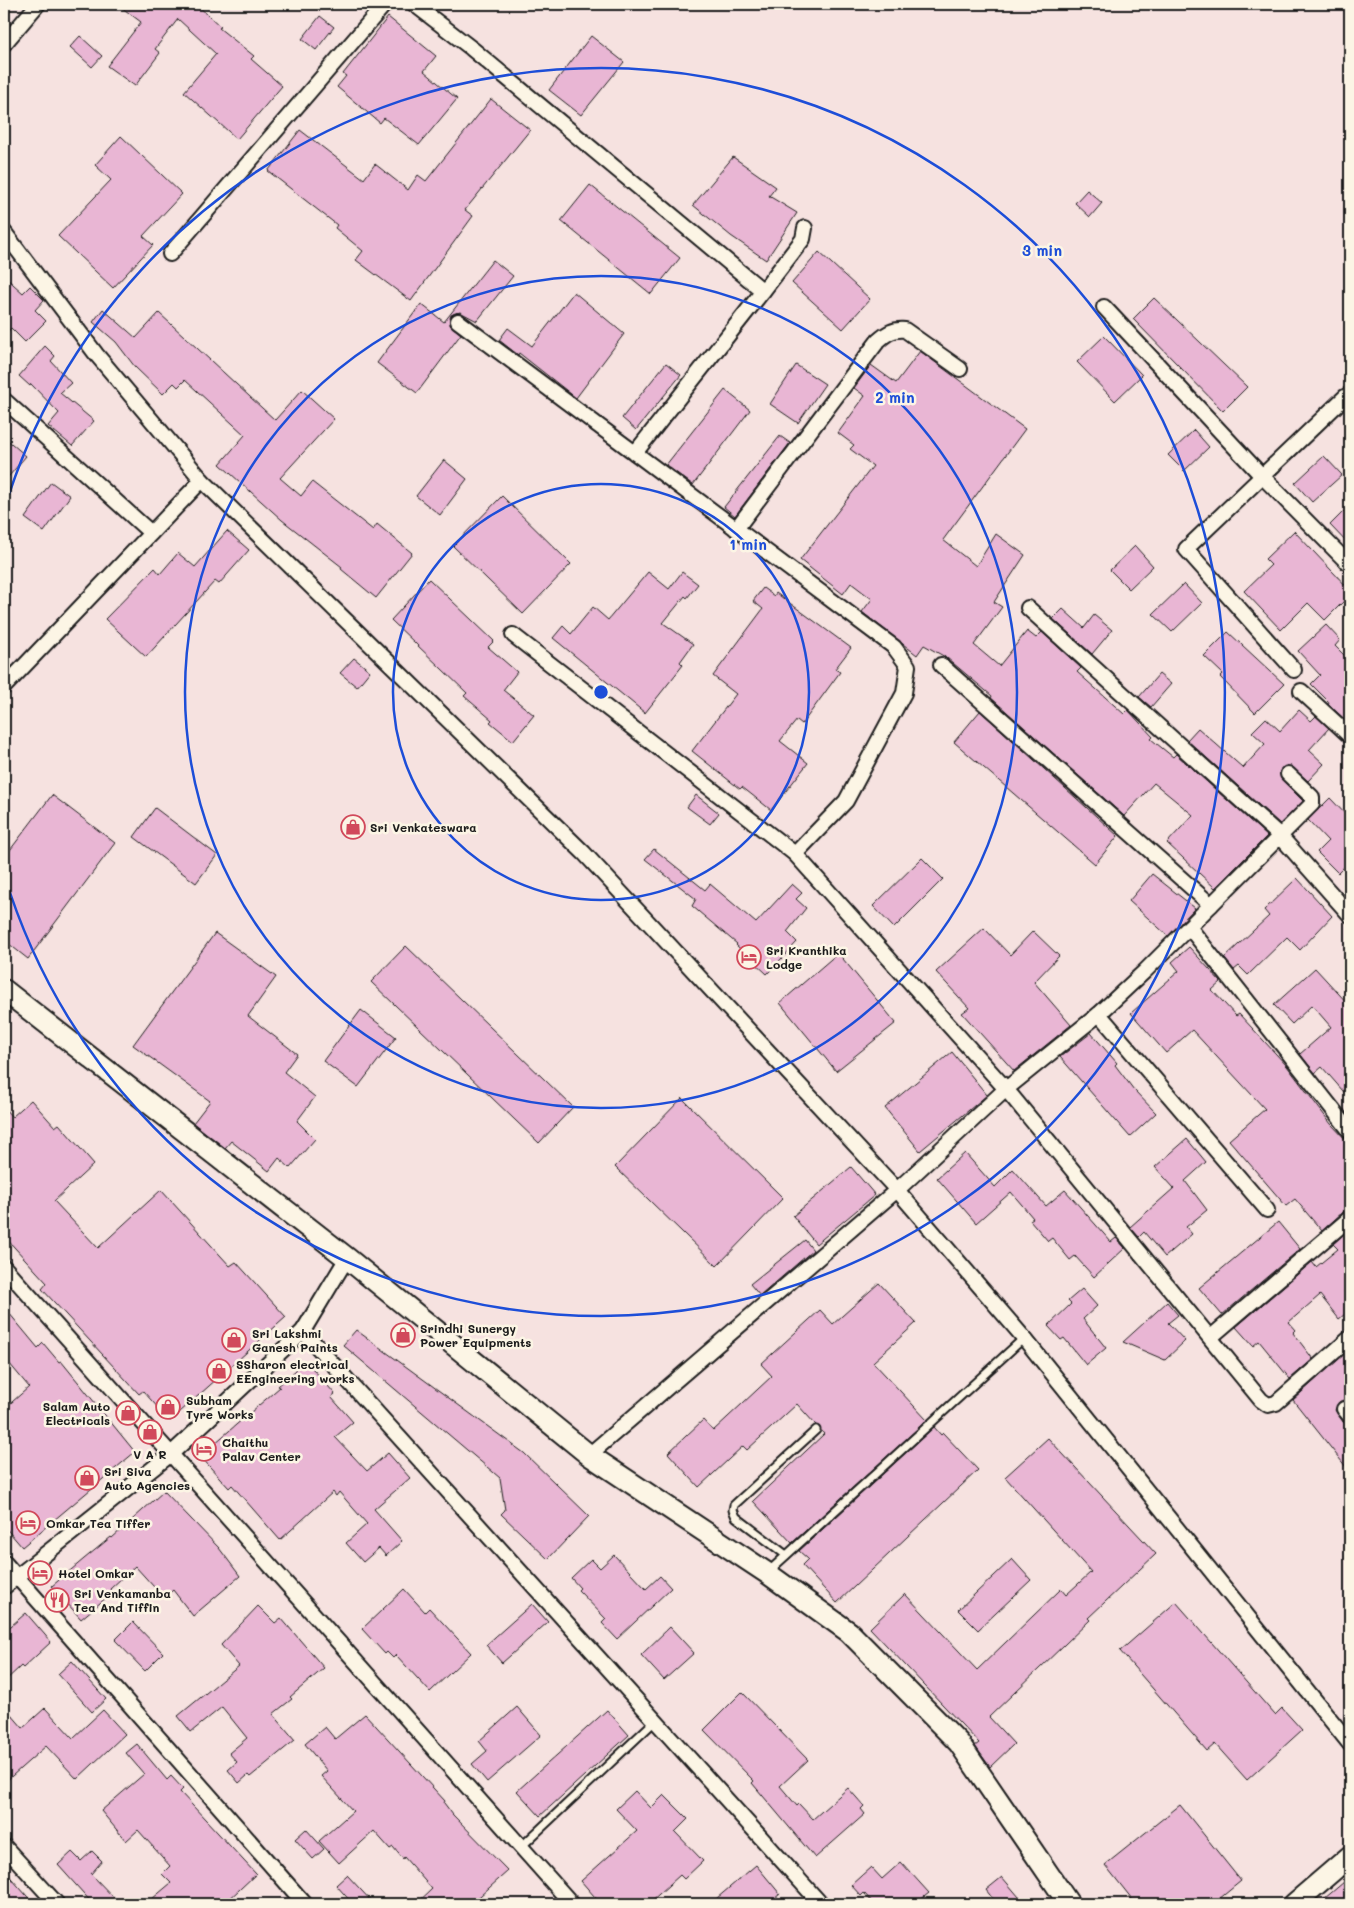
<svg xmlns="http://www.w3.org/2000/svg" width="1354" height="1908" font-family="Mali,sans-serif">
<style>
.building{fill:#e9b6d4;stroke:#1c1c1c}
.lines{fill:none;stroke-linecap:round;stroke-linejoin:round}
.lane-casing{stroke:#1c1c1c;stroke-width:11}
.street-casing{stroke:#1c1c1c;stroke-width:18}
.secondary-casing{stroke:#1c1c1c;stroke-width:24}
.lane{stroke:#fcf5e5;stroke-width:7}
.street{stroke:#fcf5e5;stroke-width:14}
.secondary{stroke:#fcf5e5;stroke-width:20}
.ring{fill:none;stroke:#1d4ed8;stroke-width:2.5}
.labels{text-anchor:middle;dominant-baseline:central;stroke-width:5;stroke-linejoin:round;paint-order:stroke}
.poi-label{font-size:12px;font-weight:bold;fill:#1c1c1c;stroke:#fcf5e5;text-anchor:start}
.centre{fill:#1d4ed8;stroke:#fcf5e5;stroke-width:2.5}
.ring-label{font-size:15px;text-anchor:middle;font-weight:bold;fill:#1d4ed8;stroke:#fcf5e5;stroke-width:5;stroke-linejoin:round;paint-order:stroke}
</style>
<rect width="100%" height="100%" fill="#f6e2e0"/>
<filter id="ink" filterUnits="userSpaceOnUse"><feTurbulence type="fractalNoise" baseFrequency=".02" numOctaves="2"/><feDisplacementMap in="SourceGraphic" scale="10" xChannelSelector="R" yChannelSelector="G"/><feConvolveMatrix kernelMatrix="1 2 1 2 8 2 1 2 1" color-interpolation-filters="sRGB"/></filter>
<g filter="url(#ink)">
<g class="building">
<path d="M117,4H196L221,27L219,28L254,56L251,59L282,86L237,139L184,92L216,54L178,19L155,49L160,53L135,86L107,66L141,22Z"/>
<path d="M320,16L334,27L316,50L302,39Z"/>
<path d="M388,17L436,56L424,71L457,99L419,145L384,118L380,123L337,87L346,76L343,74Z"/>
<path d="M80,36L102,56L92,67L70,47Z"/>
<path d="M591,36L624,62L581,115L549,90Z"/>
<path d="M491,99L530,130L465,210L473,216L411,301L356,260L363,251L335,228L337,225L268,171L300,130L364,179L375,164L408,190L418,175L426,181Z"/>
<path d="M121,136L182,194L143,236L153,245L113,288L58,236L111,180L95,165Z"/>
<path d="M733,157L776,187L769,196L797,213L766,260L731,236L693,205Z"/>
<path d="M590,185L680,258L651,294L561,221Z"/>
<path d="M1087,190L1102,203L1090,217L1075,203Z"/>
<path d="M819,252L870,299L843,329L792,283Z"/>
<path d="M493,260L513,276L477,321L460,312L451,315L450,325L461,334L417,393L377,363L421,304L444,322Z"/>
<path d="M4,276L23,293L30,286L44,300L35,310L46,321L25,342L11,328L4,336Z"/>
<path d="M574,292L624,334L576,398L519,353L518,355L499,340L508,328L532,346Z"/>
<path d="M1154,298L1247,387L1223,411L1133,319Z"/>
<path d="M103,309L136,338L159,313L275,420L302,390L334,419L280,478L301,496L312,482L373,530L377,524L412,553L376,598L341,569L342,567L282,520L220,464L245,435L185,380L178,387L174,383L163,394L135,367L116,342L93,322Z"/>
<path d="M1104,336L1142,375L1115,401L1077,362Z"/>
<path d="M45,346L55,356L51,361L71,383L60,393L94,421L72,446L48,426L59,413L31,384L30,386L19,376Z"/>
<path d="M920,351L1025,429L943,540L976,566L996,534L1025,555L994,602L1002,607L974,645L999,666L1027,631L1036,638L1042,632L1081,668L1077,672L1105,697L1124,714L1128,710L1153,737L1151,739L1173,757L1176,754L1267,836L1215,888L1167,843L1193,815L1154,783L1124,816L991,698L992,696L947,658L924,645L917,655L862,612L872,599L851,583L843,594L800,560L873,466L850,449L854,445L838,433L865,396L854,388L871,365L896,383Z"/>
<path d="M666,363L681,375L636,430L622,418Z"/>
<path d="M796,365L825,384L798,423L770,404Z"/>
<path d="M725,390L750,410L693,485L666,465Z"/>
<path d="M1194,430L1209,447L1184,471L1168,455Z"/>
<path d="M780,436L790,443L735,516L724,507Z"/>
<path d="M4,437L26,456L4,482Z"/>
<path d="M1324,456L1342,475L1312,502L1295,483Z"/>
<path d="M444,460L467,479L440,515L416,496Z"/>
<path d="M51,482L70,496L44,532L25,518Z"/>
<path d="M502,496L571,564L523,614L453,546Z"/>
<path d="M1350,505V546L1330,525Z"/>
<path d="M227,531L249,550L219,584L215,581L146,657L105,619L155,568L160,574L178,553L195,567Z"/>
<path d="M1294,531L1350,590V595L1325,620L1308,603L1281,630L1244,591L1271,565L1265,559Z"/>
<path d="M1135,546L1153,566L1129,589L1110,570Z"/>
<path d="M648,572L669,589L682,572L698,584L687,598L685,596L663,623L693,644L680,662L683,665L645,713L553,638L563,626L571,634L593,607L608,620Z"/>
<path d="M429,579L494,641L488,647L517,672L503,690L534,715L513,741L490,722L492,720L464,696L467,693L391,620Z"/>
<path d="M1184,584L1202,603L1172,632L1153,614Z"/>
<path d="M763,588L774,596L776,593L851,648L835,669L840,672L802,724L797,720L780,741L808,763L771,810L742,787L740,789L692,751L736,694L713,676L763,609L753,601Z"/>
<path d="M1063,609L1084,628L1094,615L1112,630L1092,654L1053,619Z"/>
<path d="M1326,625L1340,640L1335,646L1350,661V724L1328,704L1329,702L1311,684L1320,675L1298,651Z"/>
<path d="M1228,632L1284,684L1255,713L1220,677L1223,674L1204,656Z"/>
<path d="M354,658L370,671L357,687L340,673Z"/>
<path d="M1159,674L1171,684L1151,707L1139,697Z"/>
<path d="M1299,710L1311,721L1316,716L1329,728L1309,750L1324,764L1308,781L1291,766L1281,768L1280,776L1282,780L1303,801L1280,824L1187,740L1198,728L1243,768L1265,744L1252,732L1266,718L1280,731Z"/>
<path d="M980,711L1118,836L1095,864L954,742Z"/>
<path d="M52,795L115,843L28,959L4,940V858Z"/>
<path d="M696,795L719,813L710,824L687,807Z"/>
<path d="M1330,798L1350,819V861L1338,873L1317,852L1328,841L1308,820Z"/>
<path d="M155,808L217,855L196,883L134,837Z"/>
<path d="M654,849L705,890L710,884L756,923L792,884L802,893L796,899L806,908L787,932L797,942L767,974L736,945L737,944L692,906L696,899L645,859Z"/>
<path d="M922,858L943,879L894,928L873,906Z"/>
<path d="M1152,874L1195,908L1168,936L1129,901Z"/>
<path d="M1297,878L1332,916L1300,950L1287,937L1248,975L1239,966L1234,970L1224,958L1269,916L1264,910Z"/>
<path d="M984,928L1010,955L1033,931L1059,956L1034,982L1071,1025L1014,1071L962,1013L969,1008L936,972Z"/>
<path d="M215,933L276,977L248,1016L297,1054L284,1072L315,1097L297,1121L315,1139L290,1168L279,1158L269,1171L231,1141L225,1148L193,1123L210,1101L133,1045Z"/>
<path d="M406,946L573,1107L539,1143L371,982Z"/>
<path d="M1189,947L1221,982L1212,990L1236,1016L1239,1014L1253,1029L1287,1066L1331,1124L1350,1144V1209L1344,1211L1322,1231L1295,1199L1286,1206L1229,1140L1265,1109L1192,1030L1166,1053L1131,1013L1179,971L1172,962Z"/>
<path d="M838,953L896,1023L836,1071L780,1003Z"/>
<path d="M1315,968L1350,1006V1099L1322,1067L1315,1073L1300,1054L1331,1027L1312,1005L1292,1024L1274,1005Z"/>
<path d="M361,1010L396,1037L358,1087L323,1061Z"/>
<path d="M1091,1033L1117,1063L1115,1065L1134,1090L1156,1113L1130,1137L1060,1057Z"/>
<path d="M952,1052L987,1095L920,1151L885,1108Z"/>
<path d="M682,1098L783,1198L717,1266L615,1167Z"/>
<path d="M31,1100L55,1127L59,1124L94,1164L54,1201L98,1248L161,1190L230,1266L236,1262L286,1317L170,1421L143,1391L139,1394L42,1289L47,1283L4,1236V1108L12,1117Z"/>
<path d="M1187,1139L1206,1162L1185,1181L1207,1210L1186,1227L1192,1234L1165,1257L1144,1232L1139,1237L1130,1227L1174,1188L1155,1167Z"/>
<path d="M965,1153L995,1187L1013,1169L1046,1206L1065,1190L1111,1242L1116,1238L1125,1248L1094,1277L1075,1256L1070,1260L1052,1238L1048,1241L1030,1220L1033,1218L1011,1192L976,1223L937,1178Z"/>
<path d="M851,1167L875,1195L816,1244L793,1216Z"/>
<path d="M1278,1222L1300,1249L1222,1315L1199,1288Z"/>
<path d="M1350,1229V1285L1344,1291L1350,1300V1310L1339,1319L1320,1295L1289,1322L1296,1330L1293,1333L1313,1359L1290,1379L1259,1341L1253,1346L1236,1327L1312,1262L1316,1267L1338,1249L1333,1244Z"/>
<path d="M805,1240L813,1250L760,1296L750,1284Z"/>
<path d="M879,1283L916,1323L873,1362L927,1420L792,1543L753,1501L824,1434L797,1404L747,1450L743,1446L699,1487L668,1453L703,1420L713,1431L772,1376L761,1364L820,1310L833,1324Z"/>
<path d="M1082,1289L1097,1306L1083,1319L1106,1348L1086,1365L1064,1338L1061,1340L1048,1326L1071,1304L1068,1301Z"/>
<path d="M1167,1302L1178,1315L1168,1323L1185,1341L1165,1360L1123,1342Z"/>
<path d="M4,1307L38,1348L43,1343L59,1362L61,1361L135,1452L22,1547L4,1526V1409L29,1387L4,1357Z"/>
<path d="M356,1330L524,1453L589,1516L548,1559L501,1514L505,1510L500,1478L343,1345Z"/>
<path d="M1350,1349V1403L1343,1400L1339,1402L1335,1410L1343,1422L1350,1425V1472L1293,1400Z"/>
<path d="M306,1361L335,1394L331,1397L353,1422L335,1437L367,1471L388,1453L410,1478L374,1509L402,1541L386,1556L379,1548L363,1562L346,1543L367,1524L339,1492L336,1496L333,1492L280,1540L232,1485L229,1488L200,1456L280,1387L278,1386Z"/>
<path d="M934,1427L941,1435L943,1433L978,1470L837,1603L802,1565L808,1559L799,1551Z"/>
<path d="M1048,1438L1156,1554L1088,1618L1090,1620L989,1717L1014,1744L990,1767L975,1746L979,1743L870,1628L905,1594L977,1670L1061,1589L1066,1595L1091,1572L1005,1477Z"/>
<path d="M164,1491L219,1548L240,1576L193,1616L173,1590L164,1598L135,1566L110,1589L113,1592L81,1619L52,1586L84,1559L111,1537L112,1538Z"/>
<path d="M614,1555L646,1589L660,1576L671,1588L617,1639L602,1623L606,1619L578,1590L580,1588L571,1578L591,1559L600,1568Z"/>
<path d="M1012,1559L1031,1580L978,1630L958,1610Z"/>
<path d="M404,1589L425,1612L429,1608L471,1653L430,1692L396,1655L393,1658L387,1652L385,1654L362,1629Z"/>
<path d="M1176,1602L1275,1715L1282,1708L1302,1730L1247,1780L1215,1744L1207,1751L1120,1651Z"/>
<path d="M532,1604L548,1622L502,1663L486,1645Z"/>
<path d="M258,1606L275,1623L281,1618L324,1668L290,1697L292,1699L273,1714L295,1740L250,1777L248,1775L239,1783L228,1770L237,1762L229,1753L247,1738L222,1707L191,1732L178,1716L239,1666L221,1645Z"/>
<path d="M26,1613L51,1642L23,1668L21,1666L4,1682V1632Z"/>
<path d="M133,1622L163,1653L145,1671L115,1640Z"/>
<path d="M670,1627L694,1653L664,1680L641,1655Z"/>
<path d="M72,1661L106,1699L92,1712L58,1674Z"/>
<path d="M742,1692L808,1760L780,1786L797,1806L799,1804L813,1819L848,1788L864,1806L861,1809L865,1814L815,1858L752,1783L754,1781L704,1730Z"/>
<path d="M4,1706L23,1728L45,1708L73,1738L103,1710L125,1734L77,1779L46,1746L4,1783Z"/>
<path d="M517,1707L541,1735L487,1782L472,1764L487,1751L479,1741Z"/>
<path d="M607,1710L629,1735L540,1816L517,1791Z"/>
<path d="M365,1714L445,1801L444,1803L453,1815L508,1871L471,1904H416L432,1889L404,1857L403,1859L393,1847L390,1849L374,1831L339,1863L319,1841L353,1811L321,1776L327,1771L305,1744L325,1727L335,1739Z"/>
<path d="M137,1744L167,1780L171,1776L183,1789L180,1792L256,1874L224,1904H146L171,1883L162,1874L170,1866L138,1830L126,1841L101,1811L144,1774L126,1753Z"/>
<path d="M635,1791L651,1808L664,1795L688,1819L675,1832L703,1861L684,1879L680,1875L648,1904H601L581,1881L637,1831L616,1809Z"/>
<path d="M1180,1805L1241,1881L1213,1904H1136L1105,1865Z"/>
<path d="M306,1829L324,1849L313,1859L295,1839Z"/>
<path d="M92,1851L102,1861L91,1874L120,1904H93L58,1865L72,1852L81,1861Z"/>
<path d="M901,1862L929,1893L915,1904H874L864,1893L861,1896L851,1885L871,1867L882,1879Z"/>
<path d="M756,1865L780,1894L768,1904H710Z"/>
<path d="M4,1870L34,1904H4Z"/>
<path d="M347,1875L374,1904H353L336,1885Z"/>
<path d="M1002,1877L1025,1904H997L986,1890Z"/>
<path d="M1344,1882L1350,1889V1904H1318Z"/>
</g>
<g class="lines">
<g class="lane-casing">
<g id="lane">
<path d="M786,1555L736,1517L733,1510L734,1505L816,1430"/>
<path d="M768,1572L1024,1338"/>
<path d="M521,1847L656,1720"/>
</g>
</g>
<g class="street-casing">
<g id="street">
<path d="M414,4L471,48L763,291L635,453L894,647L908,666L904,693L846,801L795,854"/>
<path d="M4,44L38,4"/>
<path d="M4,232L96,354L202,480L584,853L897,1190L1024,1338L1350,1744"/>
<path d="M170,254L385,4"/>
<path d="M763,291L803,239L805,228"/>
<path d="M1104,307L1261,475L1350,565"/>
<path d="M458,321L635,453"/>
<path d="M4,400L151,533"/>
<path d="M736,529L878,341C887,333 893,329 905,330L960,369"/>
<path d="M1028,608L1280,836L1350,915"/>
<path d="M513,635L795,854L1006,1089L1261,1400L1268,1405L1276,1403L1350,1338"/>
<path d="M941,665L1211,905"/>
<path d="M1294,670L1186,549L1345,397L1350,394"/>
<path d="M4,687L202,480"/>
<path d="M1301,691L1350,736"/>
<path d="M1189,927L1350,1131"/>
<path d="M1099,1014L1267,1210"/>
<path d="M4,1267L572,1904"/>
<path d="M303,1331L821,1904"/>
<path d="M1211,1337L1350,1218"/>
<path d="M1344,1409L1350,1416"/>
<path d="M589,1455L897,1190L1006,1089L1099,1014L1145,971L1312,804V797L1288,774"/>
<path d="M4,1562L305,1904"/>
<path d="M4,1587L171,1454L303,1331L347,1258"/>
<path d="M4,1846L57,1904"/>
</g>
</g>
<g class="secondary-casing">
<g id="secondary">
<path d="M4,990L347,1258L589,1455L767,1573L849,1632L959,1743L1069,1904"/>
<path d="M1294,1904L1350,1856"/>
</g>
</g>
<use href="#lane" class="lane"/>
<use href="#street" class="street"/>
<use href="#secondary" class="secondary"/>
</g>
</g>
<g class="ring">
<circle cx="601" cy="692" r="208"/>
<circle cx="601" cy="692" r="416"/>
<path d="M4 510A624 624 0 1 1 4 874"/>
</g>
<defs>
<g id="shop-ring" transform="scale(1.25)"><circle r="9.5" fill="#fcf5e5" stroke="#d1495b" stroke-width="1.5"/><path d="M-5-2.5h2.3a2.7 3.5 0 0 1 5.4 0H5L5.5 6h-11ZM-1.5-2.5h3a1.5 2.3 0 0 0-3 0Z" fill="#d1495b"/></g>
<g id="hotel-ring" transform="scale(1.25)"><circle r="9.5" fill="#fcf5e5" stroke="#d1495b" stroke-width="1.5"/><path d="M-6-4.5h1.5V1H6V5H4.5V3h-9V5H-6ZM-4 0a1.8 1.8 0 1 1 3.6 0ZM.5 0V-2.5h3Q6-2.5 6 0Z" fill="#d1495b"/></g>
<g id="restaurant-ring" transform="scale(1.25)"><circle r="9.5" fill="#fcf5e5" stroke="#d1495b" stroke-width="1.5"/><path d="M-5-6h1v4h1v-4h1v4h1v-4h1v5L-1.5 .5V6h-2V.5L-5-1ZM5-6V6H3V1.5H1.5Q1.5-4 5-6Z" fill="#d1495b"/></g>
</defs>
<g fill-rule="evenodd">
<use href="#shop-ring" x="353" y="827"/>
<use href="#hotel-ring" x="749" y="957"/>
<use href="#shop-ring" x="403" y="1335"/>
<use href="#shop-ring" x="234" y="1340"/>
<use href="#shop-ring" x="219" y="1371"/>
<use href="#shop-ring" x="168" y="1407"/>
<use href="#shop-ring" x="128" y="1413"/>
<use href="#shop-ring" x="150" y="1432"/>
<use href="#hotel-ring" x="204" y="1449"/>
<use href="#shop-ring" x="87" y="1478"/>
<use href="#hotel-ring" x="28" y="1523"/>
<use href="#hotel-ring" x="40" y="1573"/>
<use href="#restaurant-ring" x="57" y="1600"/>
</g>
<g class="labels">
<g class="poi-label">
<text x="370" y="827">Sri Venkateswara</text>
<text x="766" y="950">Sri Kranthika<tspan x="766" dy="14">Lodge</tspan></text>
<text x="420" y="1328">Srindhi Sunergy<tspan x="420" dy="14">Power Equipments</tspan></text>
<text x="252" y="1333">Sri Lakshmi<tspan x="252" dy="14">Ganesh Paints</tspan></text>
<text x="236" y="1364">SSharon electrical<tspan x="236" dy="14">EEngineering works</tspan></text>
<text x="186" y="1400">Subham<tspan x="186" dy="14">Tyre Works</tspan></text>
<text x="110" y="1406" text-anchor="end">Salam Auto<tspan x="110" dy="14">Electricals</tspan></text>
<text x="222" y="1442">Chaithu<tspan x="222" dy="14">Palav Center</tspan></text>
<text x="150" y="1454" text-anchor="middle">V A R</text>
<text x="104" y="1471">Sri Siva<tspan x="104" dy="14">Auto Agencies</tspan></text>
<text x="46" y="1523">Omkar Tea Tiffer</text>
<text x="58" y="1573">Hotel Omkar</text>
<text x="74" y="1593">Sri Venkamanba<tspan x="74" dy="14">Tea And Tiffin</tspan></text>
</g>
</g>
<circle cx="601" cy="692" r="8" class="centre"/>
<g class="ring-label">
<text x="1042" y="256">3 min</text>
<text x="895" y="403">2 min</text>
<text x="748" y="550">1 min</text>
</g>
<rect width="1354" height="1908" fill="none" stroke="#fcf5e5" stroke-width="20"/>
<rect x="10" y="10" width="1334" height="1888" fill="none" stroke="#1c1c1c" stroke-width="2" filter="url(#ink)"/>
</svg>
